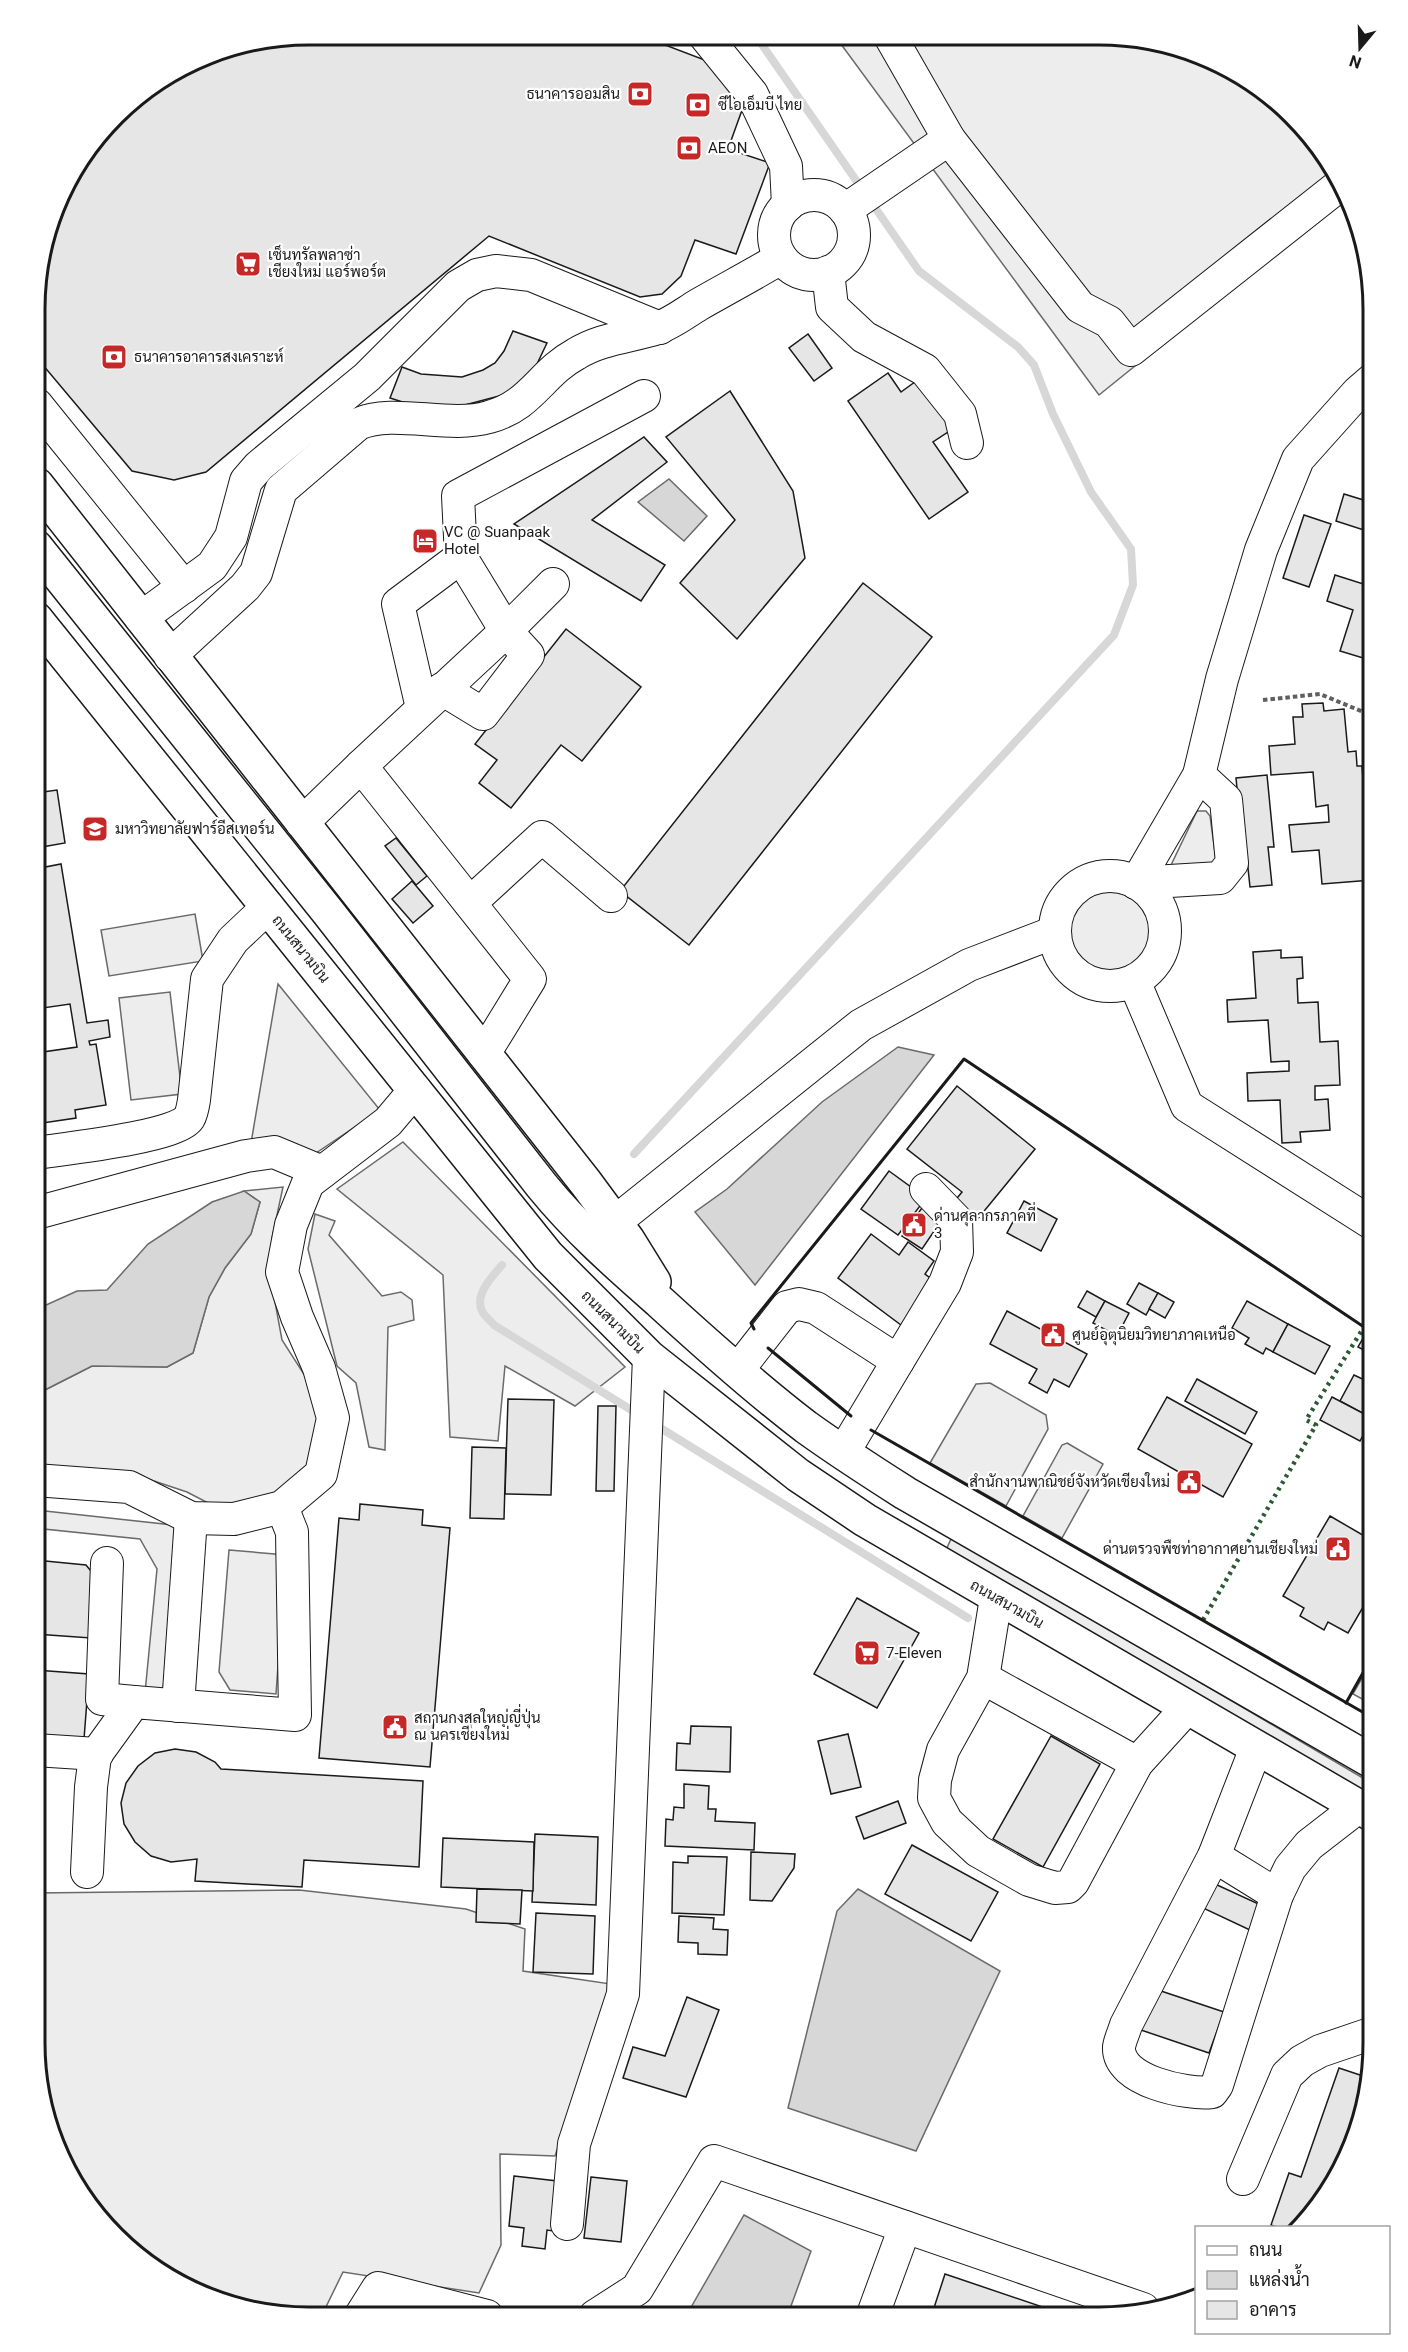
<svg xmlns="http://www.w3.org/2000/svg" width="1408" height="2352" font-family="Roboto,Sarabun,sans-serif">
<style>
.built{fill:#ededed;stroke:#6a6a6a;stroke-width:1.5}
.water{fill:#d7d7d7;stroke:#6a6a6a;stroke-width:1.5}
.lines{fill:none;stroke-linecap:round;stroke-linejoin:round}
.stream{stroke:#d7d7d7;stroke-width:8}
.building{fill:#e6e6e6;stroke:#1a1a1a;stroke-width:1.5}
.minor-casing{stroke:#1a1a1a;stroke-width:34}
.major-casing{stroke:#1a1a1a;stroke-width:36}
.path{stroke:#5f5f5f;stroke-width:4;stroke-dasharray:4.5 3;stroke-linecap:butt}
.minor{stroke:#fff;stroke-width:32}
.major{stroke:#fff;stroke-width:33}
.hedge{stroke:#2b5a34;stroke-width:4.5;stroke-dasharray:3 4.5;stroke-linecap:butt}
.wall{stroke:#1a1a1a;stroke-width:3}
.labels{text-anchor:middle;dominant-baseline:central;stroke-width:4.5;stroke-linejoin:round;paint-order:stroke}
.poi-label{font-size:15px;fill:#1a1a1a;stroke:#fff;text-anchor:start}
.street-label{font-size:15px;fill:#1a1a1a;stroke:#fff}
.rim{fill:none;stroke:#1a1a1a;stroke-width:3}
</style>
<rect width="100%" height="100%" fill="#fff"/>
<g class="built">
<path d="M835,36L1136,37L1205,55L1267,91L1317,142L1347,195L1099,395Z"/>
<path d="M1197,811H1206L1210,816L1217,868L1172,869V863Z"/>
<circle cx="1109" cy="930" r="41"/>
<path d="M195,914L203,961L109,976L101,930Z"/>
<path d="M278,984L380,1110L316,1153L251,1143Z"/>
<path d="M170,992L182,1094L131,1100L119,998Z"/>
<path d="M403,1142L625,1367L575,1406L505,1366L498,1441L450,1437L443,1275L337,1189Z"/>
<path d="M283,1187L272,1238L270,1275L282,1340L309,1382L320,1406L317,1457L261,1507L210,1504L187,1492L127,1472L35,1475V1395L92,1366L167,1367L193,1353L209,1297L225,1268L251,1234L260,1202L244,1191Z"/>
<path d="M315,1214L335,1221L329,1235L382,1296L401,1292L412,1300L414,1320L388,1327L385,1450L369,1447L356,1383L337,1366L308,1249Z"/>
<path d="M990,1383L1046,1415L1048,1429L1006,1506L930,1463L976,1384Z"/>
<path d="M1067,1443L1103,1464L1062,1538L1023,1516L1062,1445Z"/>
<path d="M45,1511L173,1525L183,1540L168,1696L145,1693L157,1569L140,1539L44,1529Z"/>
<path d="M951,1539L958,1540L1373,1784V1798L946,1550Z"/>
<path d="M229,1550L286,1555L276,1694L230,1690L219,1672Z"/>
<path d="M1373,1659V1705L1353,1694Z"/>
<path d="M299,1890L466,1909L525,1929L523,1971L611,1984L555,2156L500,2154L501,2245L479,2293L343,2272L322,2315H273L204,2297L142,2261L91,2210L55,2148L35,2043V1893Z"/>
</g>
<g class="water">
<path d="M669,479L707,516L684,541L638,502Z"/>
<path d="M898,1047L934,1055L755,1285L695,1212L727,1189L822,1102Z"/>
<path d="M244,1191L260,1202L251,1234L225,1268L209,1297L193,1353L167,1367L92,1366L35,1395V1310L77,1291L107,1290L148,1244L212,1202Z"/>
<path d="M858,1889L1000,1971L916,2151L788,2108L837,1911Z"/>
<path d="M744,2215L811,2251L787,2317L686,2316Z"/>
</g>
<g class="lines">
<g class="stream">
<path d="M634,1154L1114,635L1133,585L1131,549L1091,492L1053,414L1034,365L1018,347L919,271L756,36"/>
<path d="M502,1265C493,1276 474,1294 482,1311C484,1316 491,1321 494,1325L641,1416"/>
<path d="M654,1424L968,1618"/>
</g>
</g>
<g class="building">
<path d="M309,34L639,35L731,70L746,99L728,149L770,163L736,254L695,240L681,276L662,294L640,297L489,236L206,472L174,480L132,471L37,358V273L63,187L128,103L204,55Z"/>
<path d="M513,331L547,343L536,366L519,384L503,395L461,406L412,405L390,398L402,367L421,374L462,377L483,370L495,363L504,351Z"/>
<path d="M808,334L832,368L814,381L789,348Z"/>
<path d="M888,373L901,392L919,379L954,428L933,442L968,492L929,519L848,401Z"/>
<path d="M730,391L793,491L805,558L737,639L680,583L735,520L666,437Z"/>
<path d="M644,437L667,462L592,520L665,565L641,601L514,524Z"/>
<path d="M1373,493V533L1336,521L1344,494L1370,502Z"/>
<path d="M1304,515L1331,524L1309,587L1283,578Z"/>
<path d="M1373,542V569L1365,567Z"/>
<path d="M1335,575L1373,587V661L1340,651L1353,610L1327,601Z"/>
<path d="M863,583L932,637L689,945L620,891Z"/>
<path d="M566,629L641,687L582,761L561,745L511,808L479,783L497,760L475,744Z"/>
<path d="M1323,703L1324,711L1344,709L1348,752L1356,751L1357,766H1362L1364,792H1373V835H1363L1365,854L1370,853L1372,880L1322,884L1319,850L1292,852L1289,825L1329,822L1328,805L1316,807L1313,772L1271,775L1269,746L1295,744L1293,717H1303L1302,704Z"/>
<path d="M1267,775L1274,847H1268L1272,885L1250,887L1246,849H1243L1236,778Z"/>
<path d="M57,790L65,843L36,848V793Z"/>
<path d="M396,838L427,876L416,885L385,846Z"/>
<path d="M38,856L40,868L61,864L87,1023L108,1020L110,1037L89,1041L90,1045L96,1044L106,1105L75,1110L76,1118L36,1124V1053L77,1047L70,1004L36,1009V857Z"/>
<path d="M412,881L433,906L413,923L392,899Z"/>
<path d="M1281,950V958L1302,957L1303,978L1297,979L1298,1003L1318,1002L1320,1042L1338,1041L1340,1085L1315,1086V1100L1328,1099L1330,1130L1300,1132L1301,1142L1282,1143L1280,1100L1248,1101L1247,1073L1289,1071V1061L1271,1062L1268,1020L1228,1022L1227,1000L1256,998L1253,952Z"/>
<path d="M957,1086L1035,1149L976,1221L953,1203L962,1192L907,1149Z"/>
<path d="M889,1171L926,1198L898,1235L861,1209Z"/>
<path d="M1024,1201L1057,1219L1041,1251L1007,1233Z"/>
<path d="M924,1205L943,1218L922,1249L902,1236Z"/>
<path d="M871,1234L899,1255L908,1242L934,1261L925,1274L934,1281L901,1325L838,1278Z"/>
<path d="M1139,1283L1158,1293L1146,1315L1127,1304Z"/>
<path d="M1087,1291L1105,1301L1096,1317L1078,1307Z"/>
<path d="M1158,1293L1174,1302L1165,1318L1149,1309Z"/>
<path d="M1105,1301L1129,1313L1117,1336L1093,1323Z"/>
<path d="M1247,1301L1288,1324L1273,1352L1266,1348L1263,1354L1245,1344L1249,1338L1232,1328Z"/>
<path d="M1007,1311L1087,1354L1069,1387L1054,1379L1047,1393L1029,1383L1037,1369L990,1344Z"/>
<path d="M1373,1321V1355L1358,1347Z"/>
<path d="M1288,1324L1330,1346L1315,1374L1273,1352Z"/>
<path d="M1354,1375L1373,1384V1424L1370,1423L1372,1418L1340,1401Z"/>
<path d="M1197,1379L1257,1412L1245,1434L1185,1401Z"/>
<path d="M1167,1397L1252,1444L1223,1497L1138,1449Z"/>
<path d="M1332,1397L1372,1418L1360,1441L1320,1420Z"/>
<path d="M508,1399L554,1400L551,1495L505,1494Z"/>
<path d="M598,1406H616L614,1491H596Z"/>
<path d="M472,1447L506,1448L504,1519L470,1518Z"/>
<path d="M360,1504L423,1510L422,1525L450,1528L430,1767L319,1758L339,1518L359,1520Z"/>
<path d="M1330,1516L1373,1541V1590L1348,1633L1328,1622L1324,1630L1300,1616L1304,1608L1283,1596Z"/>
<path d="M35,1560L86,1565L95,1576L91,1638L35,1634Z"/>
<path d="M857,1598L919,1633L877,1708L814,1674Z"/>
<path d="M35,1670L89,1674L84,1739L35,1744Z"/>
<path d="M691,1726L731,1727L730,1772L676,1770L677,1743L690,1744Z"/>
<path d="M848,1734L861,1787L831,1794L818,1741Z"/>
<path d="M1051,1736L1100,1764L1043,1867L993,1839Z"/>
<path d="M175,1749L196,1752L215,1762L221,1769L423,1781L419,1867L304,1860L302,1887L195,1881L197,1859L171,1862L151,1856L135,1842L124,1824L121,1803L126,1783L138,1766L155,1753Z"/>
<path d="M684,1784L709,1786L708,1809H716L715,1821L755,1823L754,1850L665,1846L666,1819L673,1820L674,1807L684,1808Z"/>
<path d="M898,1801L906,1823L864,1839L856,1817Z"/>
<path d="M535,1834L598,1837L596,1905L532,1902Z"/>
<path d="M443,1838L534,1842L533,1891L441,1887Z"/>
<path d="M912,1845L998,1892L971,1941L885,1894Z"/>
<path d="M751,1852L795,1854L794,1868L772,1901L750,1900Z"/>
<path d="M688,1856L727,1857L724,1915L672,1913L673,1862L688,1863Z"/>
<path d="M1215,1884L1263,1906L1252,1931L1203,1908Z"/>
<path d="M477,1889L522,1890L520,1924L476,1922Z"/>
<path d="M536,1913L595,1916L593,1974L533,1972Z"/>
<path d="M679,1916L714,1918L713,1929L728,1930L727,1955L698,1954V1943L678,1942Z"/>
<path d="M1152,1988L1224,2012L1209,2053L1138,2029Z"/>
<path d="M687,1997L719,2010L686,2097L623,2078L633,2047L665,2056Z"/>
<path d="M1339,2068L1369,2078L1353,2148L1317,2210L1300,2228H1279L1271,2225L1289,2173L1301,2177Z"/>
<path d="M514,2176L566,2182L560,2232L547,2230L545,2249L522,2246L524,2228L509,2226Z"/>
<path d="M591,2177L627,2181L621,2242L584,2238Z"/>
<path d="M945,2274L1072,2317H931Z"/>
</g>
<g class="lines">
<g class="minor-casing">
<g id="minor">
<path d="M705,36L752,94L786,166L788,205"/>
<path d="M890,36L949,139L1080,307L1109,322L1131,350L1341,184"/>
<circle cx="814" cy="235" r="40"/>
<path d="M845,210L949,139"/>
<path d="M828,272L832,307L864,337L925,370L960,414L967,443"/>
<path d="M37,405L184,587"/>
<path d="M461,557L458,496L644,396"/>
<path d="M141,618L212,566L231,537L246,481L259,466L367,377L458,286L477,275L496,271L531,275L660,328"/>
<path d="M170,656L245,587L256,573L281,490L358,424C394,408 448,429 489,417C531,406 541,373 576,354C602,338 630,337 658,328C672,323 685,313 698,305C726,289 754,274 781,258"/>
<path d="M422,708L398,604L461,557L506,631L528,655L483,714L442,689"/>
<path d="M361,766L506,631L553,584"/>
<path d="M302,823L361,766L530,979L484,1054"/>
<circle cx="1110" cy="931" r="55"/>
<path d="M1136,883L1199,775L1222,679L1261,550L1298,459L1358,392L1373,379"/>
<path d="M1136,883L1220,878L1232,863L1226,800L1199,775"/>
<path d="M470,903L542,837L611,896"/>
<path d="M1134,981L1187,1106L1373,1224"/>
<path d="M36,1153C62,1149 177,1137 189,1118C192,1113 193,1106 194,1100L207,979L233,940L268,907"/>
<path d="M36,1213L246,1156L274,1152L322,1172"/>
<path d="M615,1222L861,1025L969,965L1055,932"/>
<path d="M898,1361L945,1283L957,1252L956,1220L926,1189"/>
<path d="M737,1371L787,1307L799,1304L816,1308L898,1361L843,1453"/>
<path d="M35,1480L129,1487L191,1518L234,1519L282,1507L321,1474L333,1418L319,1368L297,1317L282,1272L291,1225L308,1183L388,1122L415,1090"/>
<path d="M107,1563L102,1699L134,1702"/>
<path d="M996,1598L983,1678L943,1750L935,1780L934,1798L947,1822L978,1851L1029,1880L1055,1888L1068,1887L1073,1882L1137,1763L1187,1708"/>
<path d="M983,1678L1137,1763"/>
<path d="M178,1706L191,1518"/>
<path d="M1256,1748L1214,1856L1126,2025C1124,2032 1120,2040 1119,2047C1117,2081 1187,2095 1212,2092L1217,2085L1277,1895L1290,1868L1309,1845L1358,1807"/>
<path d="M35,1750L97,1754"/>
<path d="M1214,1856L1277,1895"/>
<path d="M87,1872L91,1787L95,1756L134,1702L295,1715L292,1532L282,1507"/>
<path d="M1243,2179L1287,2075L1302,2061L1320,2051L1367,2035"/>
<path d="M567,2224L574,2144L623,1994L649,1357"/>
<path d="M361,2315L378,2288L487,2316"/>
<path d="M595,2316L637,2289L714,2161L1143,2309"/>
<path d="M872,2317L905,2227"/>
</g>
</g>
<g class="major-casing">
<g id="major">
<path d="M37,485L586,1183L628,1240L654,1282"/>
<path d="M36,547L328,912L542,1186C577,1229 618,1265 660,1302C707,1345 755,1388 806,1427C838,1450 872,1472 905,1493L1373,1762"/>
<path d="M36,619L548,1256L649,1357L798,1475L865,1520L1373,1815"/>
</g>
</g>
<path class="path" d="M1263,700L1320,694L1373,716"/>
<use href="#minor" class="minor"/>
<use href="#major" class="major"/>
<path class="hedge" d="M1203,1620L1316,1425L1306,1420L1364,1327"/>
<g class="wall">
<path d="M754,1329L751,1323L964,1059L1364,1327L1373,1311"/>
<path d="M768,1348L851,1416"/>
<path d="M871,1430L1373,1718"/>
<path d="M1346,1703L1373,1655"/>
</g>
</g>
<defs>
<g id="bank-square" transform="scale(1.35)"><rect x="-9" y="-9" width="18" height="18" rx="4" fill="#c62828" stroke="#fff"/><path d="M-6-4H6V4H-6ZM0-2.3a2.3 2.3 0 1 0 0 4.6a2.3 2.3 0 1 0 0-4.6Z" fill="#fff"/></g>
<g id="supermarket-square" transform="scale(1.35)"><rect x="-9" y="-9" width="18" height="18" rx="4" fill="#c62828" stroke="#fff"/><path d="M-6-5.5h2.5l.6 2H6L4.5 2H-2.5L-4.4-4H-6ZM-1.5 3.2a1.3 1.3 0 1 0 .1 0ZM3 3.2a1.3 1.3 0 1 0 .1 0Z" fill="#fff"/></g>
<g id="hotel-square" transform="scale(1.35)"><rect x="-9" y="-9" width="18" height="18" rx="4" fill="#c62828" stroke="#fff"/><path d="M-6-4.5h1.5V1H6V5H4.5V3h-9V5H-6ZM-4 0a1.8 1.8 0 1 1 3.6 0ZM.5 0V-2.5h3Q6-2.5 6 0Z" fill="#fff"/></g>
<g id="university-square" transform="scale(1.35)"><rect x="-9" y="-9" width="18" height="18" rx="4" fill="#c62828" stroke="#fff"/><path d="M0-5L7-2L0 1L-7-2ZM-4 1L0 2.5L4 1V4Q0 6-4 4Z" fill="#fff"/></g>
<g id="civic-square" transform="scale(1.35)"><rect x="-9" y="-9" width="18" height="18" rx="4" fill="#c62828" stroke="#fff"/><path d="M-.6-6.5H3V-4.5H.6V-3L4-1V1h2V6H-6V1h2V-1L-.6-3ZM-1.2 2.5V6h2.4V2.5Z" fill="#fff"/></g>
</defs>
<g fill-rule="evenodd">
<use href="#bank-square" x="640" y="94"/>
<use href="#bank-square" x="698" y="105"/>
<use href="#bank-square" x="689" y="148"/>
<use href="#supermarket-square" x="248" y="264"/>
<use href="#bank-square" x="114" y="357"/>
<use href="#hotel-square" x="425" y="541"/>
<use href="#university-square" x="95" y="829"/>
<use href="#civic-square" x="914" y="1225"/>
<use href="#civic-square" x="1053" y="1335"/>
<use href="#civic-square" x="1189" y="1482"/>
<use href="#civic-square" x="1338" y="1549"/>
<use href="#supermarket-square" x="867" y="1653"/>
<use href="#civic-square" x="395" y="1727"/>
</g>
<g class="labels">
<g class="poi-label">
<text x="620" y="94" text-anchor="end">ธนาคารออมสิน</text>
<text x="718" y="105">ซีไอเอ็มบี ไทย</text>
<text x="708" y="148">AEON</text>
<text x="268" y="255">เซ็นทรัลพลาซ่า<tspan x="268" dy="17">เชียงใหม่ แอร์พอร์ต</tspan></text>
<text x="134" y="357">ธนาคารอาคารสงเคราะห์</text>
<text x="444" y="532">VC @ Suanpaak<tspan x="444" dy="17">Hotel</tspan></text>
<text x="115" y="829">มหาวิทยาลัยฟาร์อีสเทอร์น</text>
<text x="934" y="1216">ด่านศุลากรภาคที่<tspan x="934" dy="17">3</tspan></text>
<text x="1072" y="1335">ศูนย์อุตุนิยมวิทยาภาคเหนือ</text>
<text x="1170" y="1482" text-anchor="end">สำนักงานพาณิชย์จังหวัดเชียงใหม่</text>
<text x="1318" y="1549" text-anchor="end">ด่านตรวจพืชท่าอากาศยานเชียงใหม่</text>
<text x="886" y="1653">7-Eleven</text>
<text x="414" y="1718">สถานกงสุลใหญ่ญี่ปุ่น<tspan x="414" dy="17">ณ นครเชียงใหม่</tspan></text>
</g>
<g class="street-label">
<text transform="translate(301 949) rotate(51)">ถนนสนามบิน</text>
<text transform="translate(613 1322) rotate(45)">ถนนสนามบิน</text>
<text transform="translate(1007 1604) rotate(30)">ถนนสนามบิน</text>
</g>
</g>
<path d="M0 0H1408V2352H0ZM309 45H1099A264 264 0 0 1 1363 309V2043A264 264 0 0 1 1099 2307H309A264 264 0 0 1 45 2043V309A264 264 0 0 1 309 45Z" fill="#fff" fill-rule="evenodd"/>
<path class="rim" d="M309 45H1099A264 264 0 0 1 1363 309V2043A264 264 0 0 1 1099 2307H309A264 264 0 0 1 45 2043V309A264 264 0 0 1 309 45Z"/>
<rect x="1195" y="2226" width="195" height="108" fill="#ffffff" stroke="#a3a3a3" stroke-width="1.5"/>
<rect x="1207" y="2246" width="30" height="9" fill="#ffffff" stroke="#a3a3a3" stroke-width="1.5"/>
<text x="1249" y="2256" font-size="18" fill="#1a1a1a">ถนน</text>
<rect x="1207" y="2271" width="30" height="18" fill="#d7d7d7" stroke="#a3a3a3" stroke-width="1.5"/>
<text x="1249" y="2286" font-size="18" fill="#1a1a1a">แหล่งน้ำ</text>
<rect x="1207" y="2301" width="30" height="18" fill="#e6e6e6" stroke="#a3a3a3" stroke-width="1.5"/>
<text x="1249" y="2316" font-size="18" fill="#1a1a1a">อาคาร</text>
<g transform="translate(1360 48) rotate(199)" stroke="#ffffff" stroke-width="4.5" paint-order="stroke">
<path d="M0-4.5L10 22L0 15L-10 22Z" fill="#1a1a1a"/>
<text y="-9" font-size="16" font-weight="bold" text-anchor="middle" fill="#1a1a1a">N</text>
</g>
</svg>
